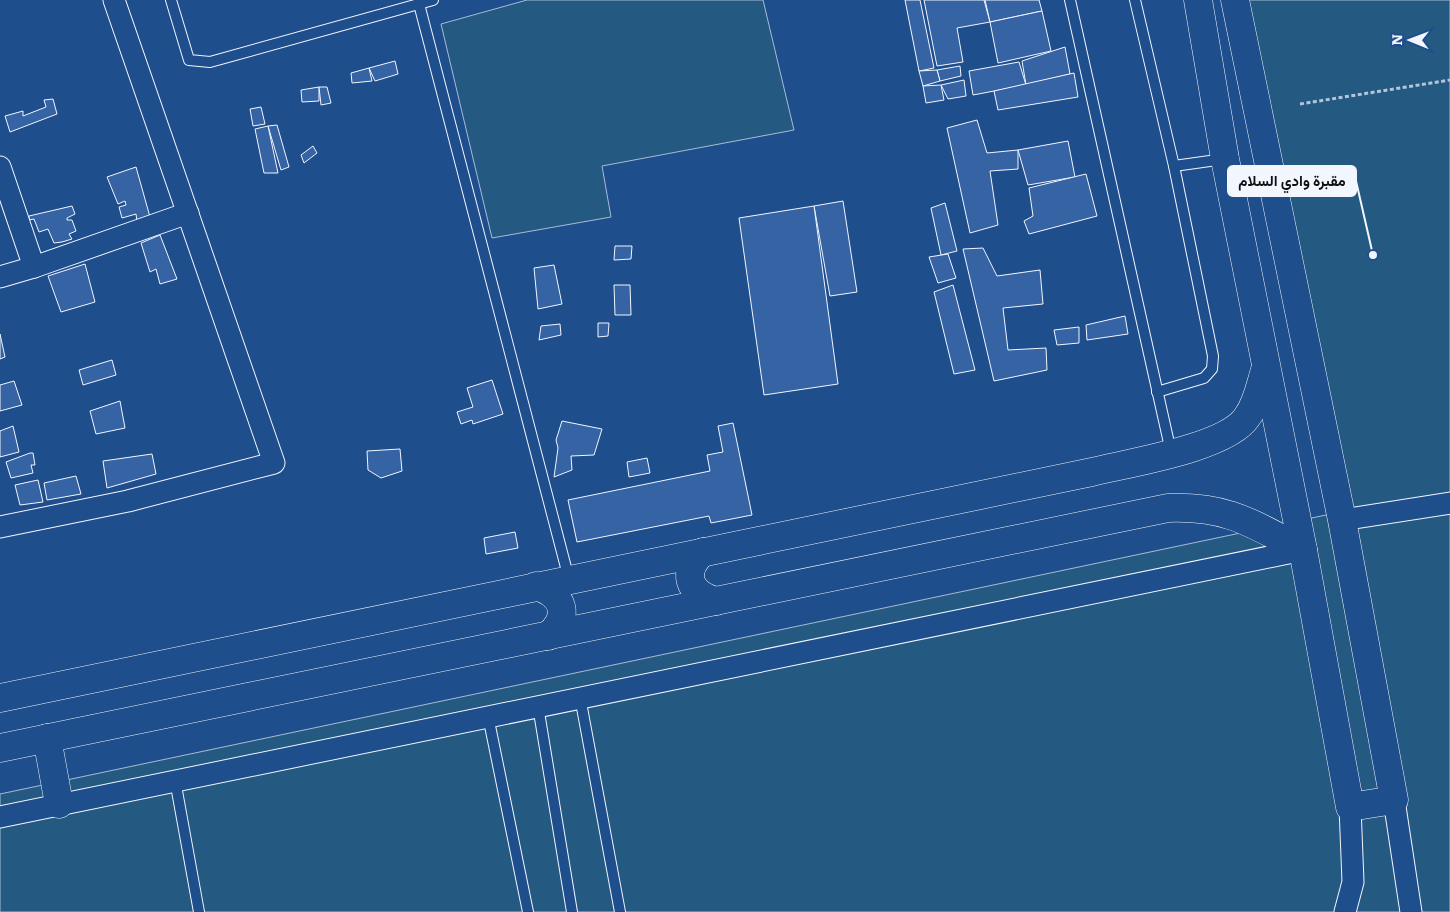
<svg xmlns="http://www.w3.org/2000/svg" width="1450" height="912" font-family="Literata,Vazirmatn,serif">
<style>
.green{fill:#245a82;stroke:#a8bbd7}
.building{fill:#3563a3;stroke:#f2f6ff}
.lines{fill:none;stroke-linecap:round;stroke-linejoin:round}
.lane-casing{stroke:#f2f6ff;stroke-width:12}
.street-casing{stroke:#f2f6ff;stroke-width:23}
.secondary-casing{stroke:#f2f6ff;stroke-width:29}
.path{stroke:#b3c4dc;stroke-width:3;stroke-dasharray:4 2.5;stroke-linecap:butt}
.lane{stroke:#1f4e8c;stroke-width:10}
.street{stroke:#1f4e8c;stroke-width:21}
.secondary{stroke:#1f4e8c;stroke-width:28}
.leader{fill:none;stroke:#f2f6ff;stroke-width:2}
.callout-dot{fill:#f2f6ff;stroke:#1f4e8c;stroke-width:2}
.callout{fill:#f2f6ff;stroke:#f2f6ff;stroke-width:2}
.callout-label{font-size:15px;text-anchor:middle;font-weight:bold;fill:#111}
</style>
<rect width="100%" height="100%" fill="#1f4e8c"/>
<g class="green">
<path d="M527,0H763L794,130L602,166L611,217L492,238L441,24Z"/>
<path d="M1248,0H1450V912H0V794L1345,511Z"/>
</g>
<g class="building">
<path d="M905,0H920L934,68L919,71Z"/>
<path d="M924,0H984L990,22L957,28L963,62L937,66Z"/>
<path d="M985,0H1039L1042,11L990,22Z"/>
<path d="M1042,11L1051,51L998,63L990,22Z"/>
<path d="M1065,47L1070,74L1026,85L1022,61Z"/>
<path d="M395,61L398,74L375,81L369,68Z"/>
<path d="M1019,62L1026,85L973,95L969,71Z"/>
<path d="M960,66L961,76L940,81L937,70Z"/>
<path d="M369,68L372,81L352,83L351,73Z"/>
<path d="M937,70L940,81L923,86L919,71Z"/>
<path d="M1074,73L1078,97L998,110L994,91Z"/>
<path d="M964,80L966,96L948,99L941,85Z"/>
<path d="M941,85L944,100L926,103L923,86Z"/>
<path d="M319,87V101L302,102L301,90Z"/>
<path d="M319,87H327L331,103L321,105Z"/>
<path d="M53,99L57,114L10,132L5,116L23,111V116L46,107L44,100Z"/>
<path d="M261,107L265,124L253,126L250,109Z"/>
<path d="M977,120L987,153L1018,150V169L990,171L998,225L970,233L947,128Z"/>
<path d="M277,125L289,167L281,170L268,126Z"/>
<path d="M268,126L278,173H264L255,129Z"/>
<path d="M1068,141L1075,177L1028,185L1018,150Z"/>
<path d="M313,146L317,153L304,163L301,155Z"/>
<path d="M136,167L150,217L137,222L136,214L122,218L119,207L126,205L125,201L118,204L107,177Z"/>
<path d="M1086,174L1097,216L1029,234L1024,221L1033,216L1029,188Z"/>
<path d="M843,201L857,292L830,296L814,206Z"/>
<path d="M945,203L957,251L941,255L931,208Z"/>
<path d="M72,206L75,214L67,218V220H72L76,231L69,234L72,239L62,242L54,243L48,229L39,232L34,219L29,220V216Z"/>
<path d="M814,206L838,384L764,395L739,218Z"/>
<path d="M160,235L177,279L160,284L156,269L150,272L141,243Z"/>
<path d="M615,246H632L631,259L614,260Z"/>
<path d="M983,248L997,276L1040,270L1043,304L1003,308L1008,350L1046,348L1047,370L994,381L963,249Z"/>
<path d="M948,254L956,278L938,283L929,257Z"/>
<path d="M85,264L95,302L61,312L48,276Z"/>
<path d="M554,265L562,304L538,309L534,268Z"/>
<path d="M614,285H630L631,315H615Z"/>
<path d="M953,285L975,370L954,374L934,292Z"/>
<path d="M1125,316L1128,334L1087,340L1086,325Z"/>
<path d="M598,323H609L608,336L598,337Z"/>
<path d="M560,324L561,335L539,340L541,326Z"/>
<path d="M1079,327V343L1057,345L1054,330Z"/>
<path d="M0,334L5,357L0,359Z"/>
<path d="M112,360L116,375L83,385L79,370Z"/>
<path d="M492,380L503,414L473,424L472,420L461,424L457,412L473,407L467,388Z"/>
<path d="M14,381L22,405L0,411V385Z"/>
<path d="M120,401L125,428L96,434L90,411Z"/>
<path d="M562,421L602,429L594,455L571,456L572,470L554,477L558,448L556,440Z"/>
<path d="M733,423L752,515L711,523L709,516L577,542L568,500L710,471L707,455L723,452L718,426Z"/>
<path d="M13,426L19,452L0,457V431Z"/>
<path d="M400,449L402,471L381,478L368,470L367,451Z"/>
<path d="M30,453H33L35,465H31L33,473L11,478L6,462Z"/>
<path d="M152,454L156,474L107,488L103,461Z"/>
<path d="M647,458L650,473L629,477L627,462Z"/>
<path d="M76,476L81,494L47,500L44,483Z"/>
<path d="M38,480L43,502L20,505L15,485Z"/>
<path d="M515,532L518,548L486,554L484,538Z"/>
</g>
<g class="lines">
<g class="lane-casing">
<g id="lane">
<path d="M171,0L189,60L210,62L433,0"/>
<path d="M1070,0L1171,452"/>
<path d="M1135,0L1174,166L1213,356L1212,369L1204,378L1157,392"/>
<path d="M419,4L569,579"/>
<path d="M1174,166L1224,159"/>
<path d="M580,697L620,912"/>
<path d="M538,706L572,912"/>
<path d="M488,716L528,912"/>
<path d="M175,780L199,912"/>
</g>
</g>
<g class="street-casing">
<g id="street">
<path d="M0,167L34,267"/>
<path d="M0,277L34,267L188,213"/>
<path d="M1342,520L1450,503"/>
<path d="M0,527L128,501L274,463L114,0"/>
<path d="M1394,800L1411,912"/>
<path d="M0,817L1303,550"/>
<path d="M1345,912L1353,882L1350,807"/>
</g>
</g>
<g class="secondary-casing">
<g id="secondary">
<path d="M1198,0L1225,159L1303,550L1350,807L1394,800L1342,520L1235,0"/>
<path d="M703,552C681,572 688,593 716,601"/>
<path d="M536,586C564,595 571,616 548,636"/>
<path d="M0,698L1092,472C1128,463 1227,448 1247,417C1257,404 1260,386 1265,370"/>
<path d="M47,738L59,804"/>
<path d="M0,748L1168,508C1228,506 1251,523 1303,550"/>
</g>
</g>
<path class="path" d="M1300,104L1450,80"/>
<use href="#lane" class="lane"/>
<use href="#street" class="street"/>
<use href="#secondary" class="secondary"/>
</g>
<path class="leader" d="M1373 255L1356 181"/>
<circle class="callout-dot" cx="1373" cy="255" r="5"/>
<rect class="callout" x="1228" y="166" width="128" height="30" rx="5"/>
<g class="callout-label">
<text x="1292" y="186">مقبرة وادي السلام</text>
</g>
<g transform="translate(1410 40) rotate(271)" stroke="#1f4e8c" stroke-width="4" paint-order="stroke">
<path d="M0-4L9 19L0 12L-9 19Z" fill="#f2f6ff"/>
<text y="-8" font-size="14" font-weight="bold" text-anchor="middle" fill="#f2f6ff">N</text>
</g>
</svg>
